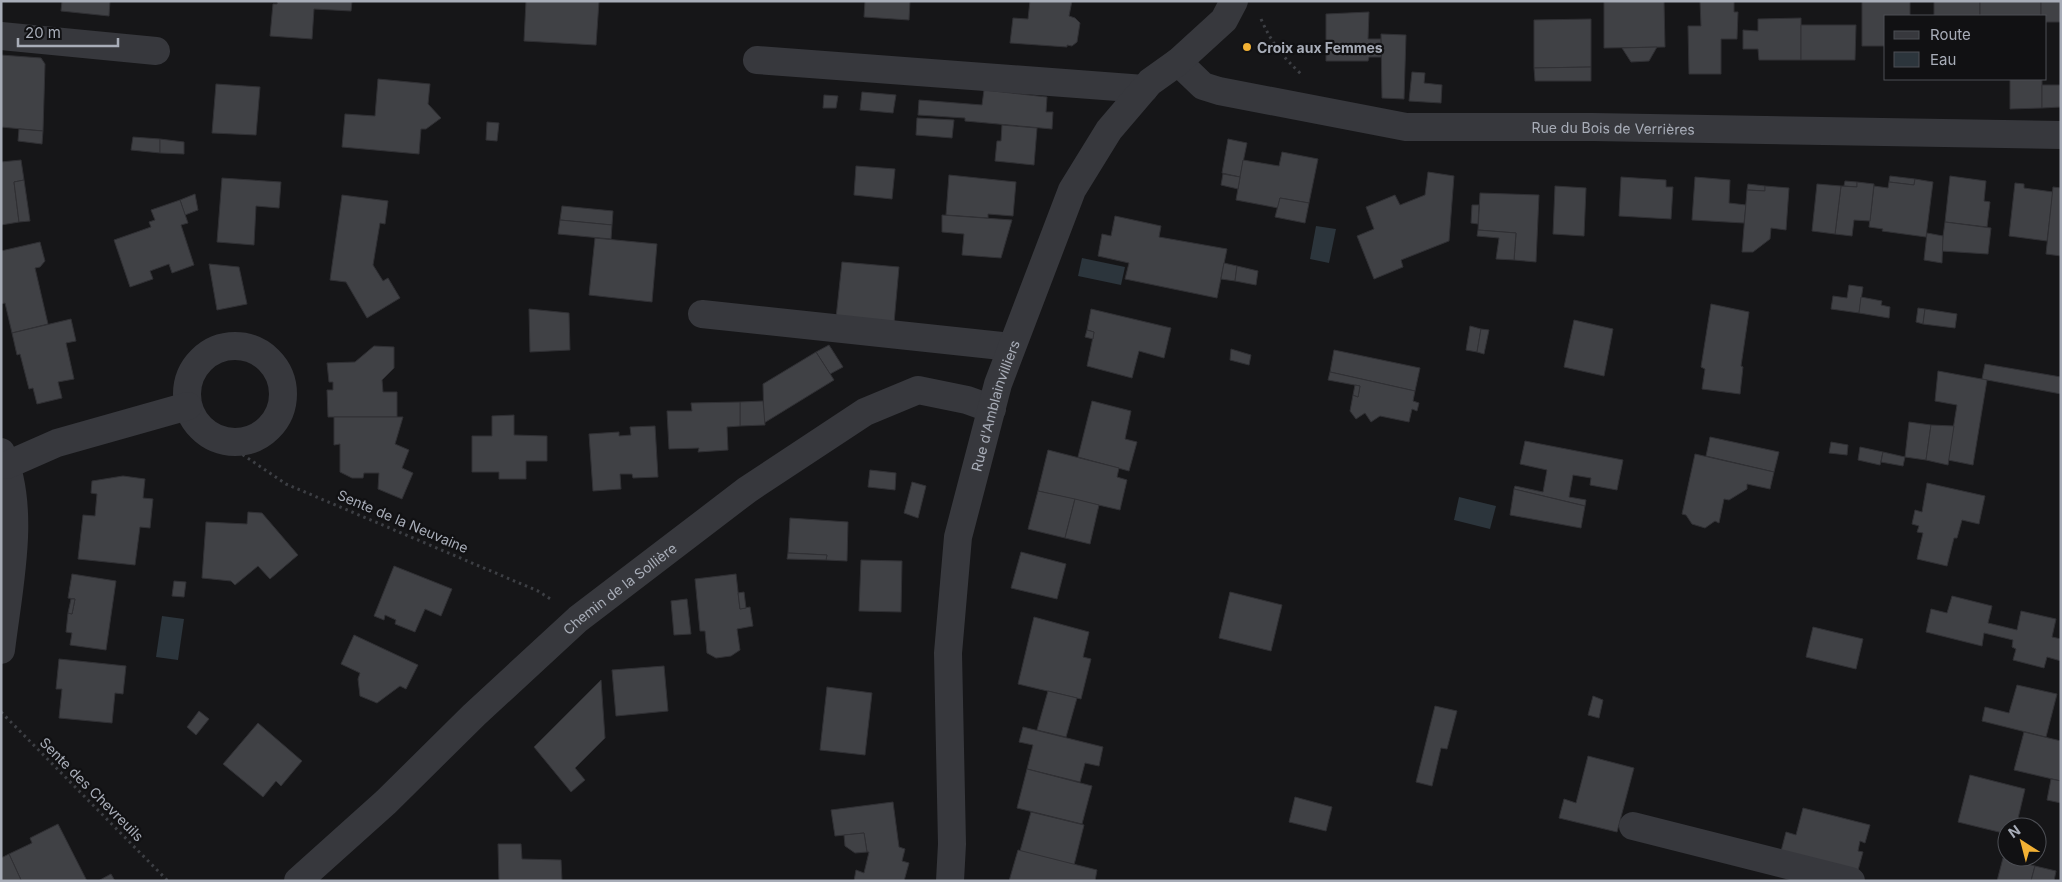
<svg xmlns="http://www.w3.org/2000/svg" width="2062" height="882" font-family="Inter,sans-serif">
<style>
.water{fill:#2c353c}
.building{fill:#404145;stroke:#303034}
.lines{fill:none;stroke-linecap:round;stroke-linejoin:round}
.path{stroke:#3d3f44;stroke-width:3;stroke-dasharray:2.5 4;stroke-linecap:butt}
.minor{stroke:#37383d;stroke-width:28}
.poi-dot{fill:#f2b134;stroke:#111113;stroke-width:2}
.labels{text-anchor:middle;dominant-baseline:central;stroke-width:4.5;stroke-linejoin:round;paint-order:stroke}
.poi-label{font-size:14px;font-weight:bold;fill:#a8adb8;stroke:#111113;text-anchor:start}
.street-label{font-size:14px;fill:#a8adb8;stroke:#111113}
</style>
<rect width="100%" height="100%" fill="#161618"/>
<g class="water">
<path d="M1316,226L1336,229L1329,263L1310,259Z"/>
<path d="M1082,258L1125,267L1121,285L1078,276Z"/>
<path d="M1459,497L1496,506L1490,529L1454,520Z"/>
<path d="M162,616L184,619L178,660L156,657Z"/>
</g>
<g class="building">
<path d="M62,1H110L109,16L61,11Z"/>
<path d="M278,1H352L351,11L314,9L312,39L270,36L273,4H277Z"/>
<path d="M526,1H599L596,45L524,41Z"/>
<path d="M865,1H910L909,20L864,17Z"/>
<path d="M1030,1H1072L1069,16L1075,18L1080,23L1077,42L1072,46L1067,45V47L1010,43L1013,18L1028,19Z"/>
<path d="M1664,1L1665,47L1604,48V2Z"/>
<path d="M1700,1H1734V12H1738L1737,39H1721V74H1689L1688,26H1701Z"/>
<path d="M1862,1H1910V16H1886V46H1862Z"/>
<rect x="1934" y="1" width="46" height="15"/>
<rect x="1980" y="1" width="61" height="15"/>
<path d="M2041,1H2061V22H2046V16H2041Z"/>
<path d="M1369,12L1368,39H1381L1382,57H1369L1368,61H1326V14Z"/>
<path d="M1801,18V60H1759L1758,49H1743V30L1758,31V19Z"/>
<path d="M1591,19V67L1534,68V20Z"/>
<path d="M1801,25H1856L1855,60H1801Z"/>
<path d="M1381,34L1406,35L1404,99L1382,98Z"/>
<path d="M1657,47L1649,61L1631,62L1622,48Z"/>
<path d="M1,55L41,58L45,64L43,131L1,127Z"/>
<path d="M1591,67V81H1535L1534,68Z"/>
<path d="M1412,72L1425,73L1424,83L1442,85L1441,103L1409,101Z"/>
<path d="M378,79L430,84L428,104L441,118L426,129H421L419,154L342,147L345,114L375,116Z"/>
<path d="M2010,79H2042V108L2010,109Z"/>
<path d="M216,84L260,87L256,135L212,133Z"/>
<path d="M2042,85H2061V107L2042,108Z"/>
<path d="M984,90L1047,97L1046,112H1053L1052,129L965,121V118L918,115L919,100L982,105Z"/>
<path d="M862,92L896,95L893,113L860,110Z"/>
<path d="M824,95L838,96L836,108H823Z"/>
<path d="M917,118L954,120L952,138L916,135Z"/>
<path d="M487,122L499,123L497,141L486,140Z"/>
<path d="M1002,125L1037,128L1034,165L995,161L997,141H1001Z"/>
<path d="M19,129L43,131L42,144L18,141Z"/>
<path d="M133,137L160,139V153L131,150Z"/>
<path d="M160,139L184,142V154L160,153Z"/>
<path d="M1228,139L1247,143L1240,177L1222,173Z"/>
<path d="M1282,152L1318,159L1309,203L1280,198L1278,208L1236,200L1243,160L1279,166Z"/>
<path d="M21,160L24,180L14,182L19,222L1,225V162Z"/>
<path d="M856,166L895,169L892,199L854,195Z"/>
<path d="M1428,172L1454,176L1449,241L1401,260L1403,267L1374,279L1357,236L1374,229L1366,207L1395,195L1400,205L1425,195Z"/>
<path d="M1223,174L1240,177L1238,189L1221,185Z"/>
<path d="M949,175L1016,182L1013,216L988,214V218L946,215Z"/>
<path d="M1890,176L1915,179L1914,185L1889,182Z"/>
<path d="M1950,176L1986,181L1984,201L1990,202L1987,227L1945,222Z"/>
<path d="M1621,177L1666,180V187H1673L1671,219L1619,216Z"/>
<path d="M1695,177L1730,180L1729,203L1746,205L1744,223L1692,220Z"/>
<path d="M222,178L281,182L279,208L256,206L254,245L217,242Z"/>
<path d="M1915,179L1933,182L1926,237L1882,231L1883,229L1869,227L1874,186L1888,188L1889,182L1914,185Z"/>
<path d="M24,180L30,221L19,222L14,182Z"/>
<path d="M1845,181L1857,182V187L1844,186Z"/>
<path d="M1857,182L1874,184L1870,221L1854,220L1852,236L1835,234L1841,186L1857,187Z"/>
<path d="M2015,183L2024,184V188L2053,192L2047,241L2009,236Z"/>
<path d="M1748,184L1765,186V191L1747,190Z"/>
<path d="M1817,184L1841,186L1835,234L1812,231Z"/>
<path d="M1555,186L1586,188L1584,236L1553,234Z"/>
<path d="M1765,186L1789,188L1786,230L1771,228L1770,239L1753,252H1742L1747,190L1765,191Z"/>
<path d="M2053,187L2061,188V256L2046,254Z"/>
<path d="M1480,193L1539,195L1536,262L1514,260L1516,233L1478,230Z"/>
<path d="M195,194L198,210L185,215L180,200Z"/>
<path d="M342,195L388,201L385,224L380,223L373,265L383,281L388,278L400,298L367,318L346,282L330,280Z"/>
<path d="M1280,198L1309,203L1305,223L1275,217Z"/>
<path d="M180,200L188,223L181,225L194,265L172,273L169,264L150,271L153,279L130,287L114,240L151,227L149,222L155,220L151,210Z"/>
<path d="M1472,205H1479L1478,224L1471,223Z"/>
<path d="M562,206L613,211L612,225L560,220Z"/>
<path d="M942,215L1012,220L1001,258L962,255L964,234L942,232Z"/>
<path d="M1115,216L1161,226L1159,237L1227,249L1217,298L1125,279L1129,263L1098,256L1102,234L1111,236Z"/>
<path d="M560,220L612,225L611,239L558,234Z"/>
<path d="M1945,222L1991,228L1988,254L1941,251Z"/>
<path d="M1478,230L1516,233L1514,260L1496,259L1499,238L1477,236Z"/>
<path d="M1927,233L1943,236L1942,263L1924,260Z"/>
<path d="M595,238L657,244L652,302L589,295Z"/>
<path d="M40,242L45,261L40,267L35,268L48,324L12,333L5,303L1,304V251Z"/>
<path d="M842,262L899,267L894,323L836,318Z"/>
<path d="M1224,263L1237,266L1235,281L1221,279Z"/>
<path d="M209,264L239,267L247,304L217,310Z"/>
<path d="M1237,266L1258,271L1256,285L1235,281Z"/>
<path d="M1849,285L1863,287L1859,313L1831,309L1833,296L1847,298Z"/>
<path d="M1861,297L1882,301L1881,305L1890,307L1889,318L1859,313Z"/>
<path d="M1711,304L1749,312L1741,366L1743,367L1740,394L1702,389L1705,369L1701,367Z"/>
<path d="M1918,308L1925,309L1923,324L1916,322Z"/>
<path d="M529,309L569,313L570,350L530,352Z"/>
<path d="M1091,309L1171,328L1164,358L1139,351L1132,378L1087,366L1094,332L1087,330Z"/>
<path d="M1925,309L1957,314L1955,328L1923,324Z"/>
<path d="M71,319L76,341L66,343L74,379L58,382L62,398L37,404L33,388L29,389L20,354L17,355L12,333Z"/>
<path d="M1574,320L1613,329L1604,376L1564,367Z"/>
<path d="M1470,326L1481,329L1477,352L1466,350Z"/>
<path d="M1481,329L1489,330L1484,354L1477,352Z"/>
<path d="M1087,330L1094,332L1093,339L1085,337Z"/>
<path d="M829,345L843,367L830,374L816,352Z"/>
<path d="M374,346L394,347V368L382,380L383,392H397V417H328L327,390H333V382H329L327,363L355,362Z"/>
<path d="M1231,349L1251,355L1249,365L1230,360Z"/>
<path d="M1334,350L1420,368L1415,391L1330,372Z"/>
<path d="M816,352L834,380L764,423L763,384Z"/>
<path d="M1985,364L2061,377V394L1982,379Z"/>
<path d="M1938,371L1987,380L1973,465L1948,460L1957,405L1935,401Z"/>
<path d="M1330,372L1415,391L1413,401L1419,403L1417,411L1412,409L1409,422L1380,416L1371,422L1365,413L1356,419L1350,411L1353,395L1358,397L1360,386L1328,380Z"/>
<path d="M1355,385L1360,386L1358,397L1353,395Z"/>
<path d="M763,401L765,425L740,426V402Z"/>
<path d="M1092,401L1131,411L1125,439L1137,442L1129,471L1078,457Z"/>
<path d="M740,402V426L727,427L728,450L698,452L699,448L669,449L667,411H692L691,403Z"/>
<path d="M514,415V435L547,436V461H526V479H499V472H472V436H492V416Z"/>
<path d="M334,417H403L395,444L409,450L402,468L413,473L402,499L378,489L379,473H364L363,478H352L340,472V444L334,445Z"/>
<path d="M1909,422L1931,425L1926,460L1905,457Z"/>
<path d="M1931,425L1954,426L1948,465L1926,460Z"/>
<path d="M655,426L658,477L633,478L632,474H620L621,489L593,491L589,434L619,432V436L631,435L630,427Z"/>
<path d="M1710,437L1779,452L1774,472L1706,456Z"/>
<path d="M1525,441L1623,460L1617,490L1590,485L1591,478L1573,475L1569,497L1586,500L1585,506L1514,489L1515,486L1543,492L1547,470L1520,464Z"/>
<path d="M1831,442L1848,445L1847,455L1829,453Z"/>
<path d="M1860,447L1883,452L1880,465L1858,460Z"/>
<path d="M1048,450L1119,468L1117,477L1127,480L1120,510L1038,491Z"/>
<path d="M1883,452L1905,457L1903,466L1881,462Z"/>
<path d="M1695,454L1774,472L1770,489L1747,484V489L1729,500L1724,499L1719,523L1715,521L1705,528L1692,524L1686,515L1682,514Z"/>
<path d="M870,470L896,473L895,490L868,487Z"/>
<path d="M123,476L145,479L143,498L153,499L150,528L140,527L135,565L78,559L83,515L95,516L97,494L91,493L92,481Z"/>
<path d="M912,482L926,486L918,518L904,513Z"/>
<path d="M1927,483L1985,496L1979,524L1962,520L1957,538H1954L1947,566L1917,559L1923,533L1917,532L1919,526L1912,524L1915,510L1922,512Z"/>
<path d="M1514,489L1585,506L1581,528L1510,515Z"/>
<path d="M1038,491L1075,499L1065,538L1028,529Z"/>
<path d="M1075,499L1099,505L1090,544L1065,538Z"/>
<path d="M248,512L262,513L298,555L270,579L258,566L235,585L231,581L202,578L206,522L247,524Z"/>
<path d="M790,518L848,522L847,561L826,560L827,555L788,553Z"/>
<path d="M1021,552L1066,564L1057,599L1011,588Z"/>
<path d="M788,553L827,555L826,560L787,559Z"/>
<path d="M861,560L902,561L901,612L859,611Z"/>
<path d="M394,566L452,589L441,616L425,609L415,632L395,624L396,620L385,615L384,620L374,616Z"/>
<path d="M72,574L116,581L106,650L70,645L72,633L66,632L68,613L72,614L75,599L68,598Z"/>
<path d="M736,574L740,609L750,607L753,626L737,629L740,650L731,656L716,658L707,653L705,631H700L695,579Z"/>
<path d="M174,581L186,582L184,597L172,596Z"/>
<path d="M744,592L746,608L740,609L738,593Z"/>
<path d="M1230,592L1282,605L1271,651L1219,638Z"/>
<path d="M1952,596L1992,606L1988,623L2017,630L2021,611L2056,619L2052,637L2061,639V661L2047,657L2044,668L2013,660L2016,649L2012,647L2013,640L1984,633L1982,646L1926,632L1931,609L1947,613Z"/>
<path d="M71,599H75L72,614L68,613Z"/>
<path d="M687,599L691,634L674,635L671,601Z"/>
<path d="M1034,617L1089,632L1083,657L1091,659L1081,699L1018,684Z"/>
<path d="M1813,627L1863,639L1856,669L1806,657Z"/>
<path d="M354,635L418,665L406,689L400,686L377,703L360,696L358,679L360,673L341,664Z"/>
<path d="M59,659L126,666L123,694L115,693L112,723L59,718L62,689H56Z"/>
<path d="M664,666L668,711L616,716L612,670Z"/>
<path d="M601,680L605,738L575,768L585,780L571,792L534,747Z"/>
<path d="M2017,685L2057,694L2046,737L1982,721L1985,707L2009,713Z"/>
<path d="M827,687L872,693L865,755L820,750Z"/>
<path d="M1048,691L1077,698L1066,737L1037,730Z"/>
<path d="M1593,696L1603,700L1599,718L1588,715Z"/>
<path d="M1435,706L1457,711L1447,749L1441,748L1432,786L1416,782Z"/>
<path d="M199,711L209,719L196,735L187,727Z"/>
<path d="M258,723L302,761L281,786L276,781L263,797L223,764Z"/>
<path d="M1023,727L1103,747L1099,766L1085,763L1080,782L1027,769L1033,745L1019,742Z"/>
<path d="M2024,732L2061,741V781L2014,770Z"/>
<path d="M1588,756L1634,768L1617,832L1559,818L1564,799L1576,803Z"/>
<path d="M1027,769L1092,786L1082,824L1017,808Z"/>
<path d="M1970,775L2025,789L2016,827H2007V834L1958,822Z"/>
<path d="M2051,779L2061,781V803L2047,800Z"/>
<path d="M1295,797L1332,807L1326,831L1289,822Z"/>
<path d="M893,802L899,847L905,849L902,861L909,863L904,881H854L856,870L864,873L869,852H867L864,833L835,836L831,810Z"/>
<path d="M1803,808L1870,825L1865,843L1860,841L1858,851L1863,852L1857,874L1780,855L1786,832L1796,835Z"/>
<path d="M1031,812L1084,825L1074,865L1020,851Z"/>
<path d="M58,824L87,881H19L21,880L9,854L32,843L30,838Z"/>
<path d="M864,833L867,852L855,853L845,846L844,835Z"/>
<path d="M498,844H521L522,859L561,860L562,881H499Z"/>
<path d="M1018,850L1097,870L1095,881H1009Z"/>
<path d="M9,854L21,880L19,881H1V858Z"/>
<path d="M2003,858L2035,866L2031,881H1997Z"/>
<path d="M2035,866L2056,871L2054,881H2031Z"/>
<path d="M111,874L115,881H98Z"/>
</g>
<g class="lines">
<g class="path">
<path d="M1261,19C1271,42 1282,56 1301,74"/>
<path d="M221,440L286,484L538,591L552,600"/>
<path d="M1,712L168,881"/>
</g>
<g class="minor">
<path d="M1,36L156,51"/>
<path d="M757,60L1144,89"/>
<path id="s1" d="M1178,62L1203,86L1219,91L1406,127H1593L2061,135"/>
<path d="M702,314L1011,347"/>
<circle cx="235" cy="394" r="48"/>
<path d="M1,452C27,509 8,590 1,650"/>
<path d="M7,465L57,443L188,406"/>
<path d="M1633,826L1851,881"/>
<path id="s2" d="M298,881L386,802L474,715L578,619L747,490L865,412L918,390L967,400L992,409"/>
<path id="s3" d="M950,881L952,844L948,653L958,537L998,384L1072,190L1109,130L1150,82L1178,62L1224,20L1234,1"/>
</g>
</g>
<circle class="poi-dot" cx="1247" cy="47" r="5"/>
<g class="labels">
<g class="poi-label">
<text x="1257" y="47">Croix aux Femmes</text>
</g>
<g class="street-label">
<text stroke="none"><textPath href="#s1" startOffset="449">Rue du Bois de Verrières</textPath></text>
<text stroke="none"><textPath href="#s3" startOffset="481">Rue d'Amblainvilliers</textPath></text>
<text transform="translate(403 521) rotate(23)">Sente de la Neuvaine</text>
<text stroke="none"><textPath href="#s2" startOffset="435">Chemin de la Sollière</textPath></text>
<text transform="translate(92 789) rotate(45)">Sente des Chevreuils</text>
</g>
</g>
<rect width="2062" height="882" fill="none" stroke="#a8adb8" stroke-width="5"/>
<rect x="1884" y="15" width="162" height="65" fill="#111113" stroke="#4d4f55"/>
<rect x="1894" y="31" width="25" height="8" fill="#37383d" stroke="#4d4f55"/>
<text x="1930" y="40" font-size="15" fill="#a8adb8">Route</text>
<rect x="1894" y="52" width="25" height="15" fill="#2c353c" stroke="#4d4f55"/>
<text x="1930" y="65" font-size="15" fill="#a8adb8">Eau</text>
<g transform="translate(2022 842) rotate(324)"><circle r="24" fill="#111113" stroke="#4d4f55"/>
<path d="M0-4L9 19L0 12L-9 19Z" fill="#f2b134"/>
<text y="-8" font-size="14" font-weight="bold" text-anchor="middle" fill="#a8adb8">N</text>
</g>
<path d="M18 38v8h100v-8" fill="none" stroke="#a8adb8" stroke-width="2.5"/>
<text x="25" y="38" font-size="15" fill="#a8adb8" stroke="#111113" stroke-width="4" paint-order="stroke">20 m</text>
</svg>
